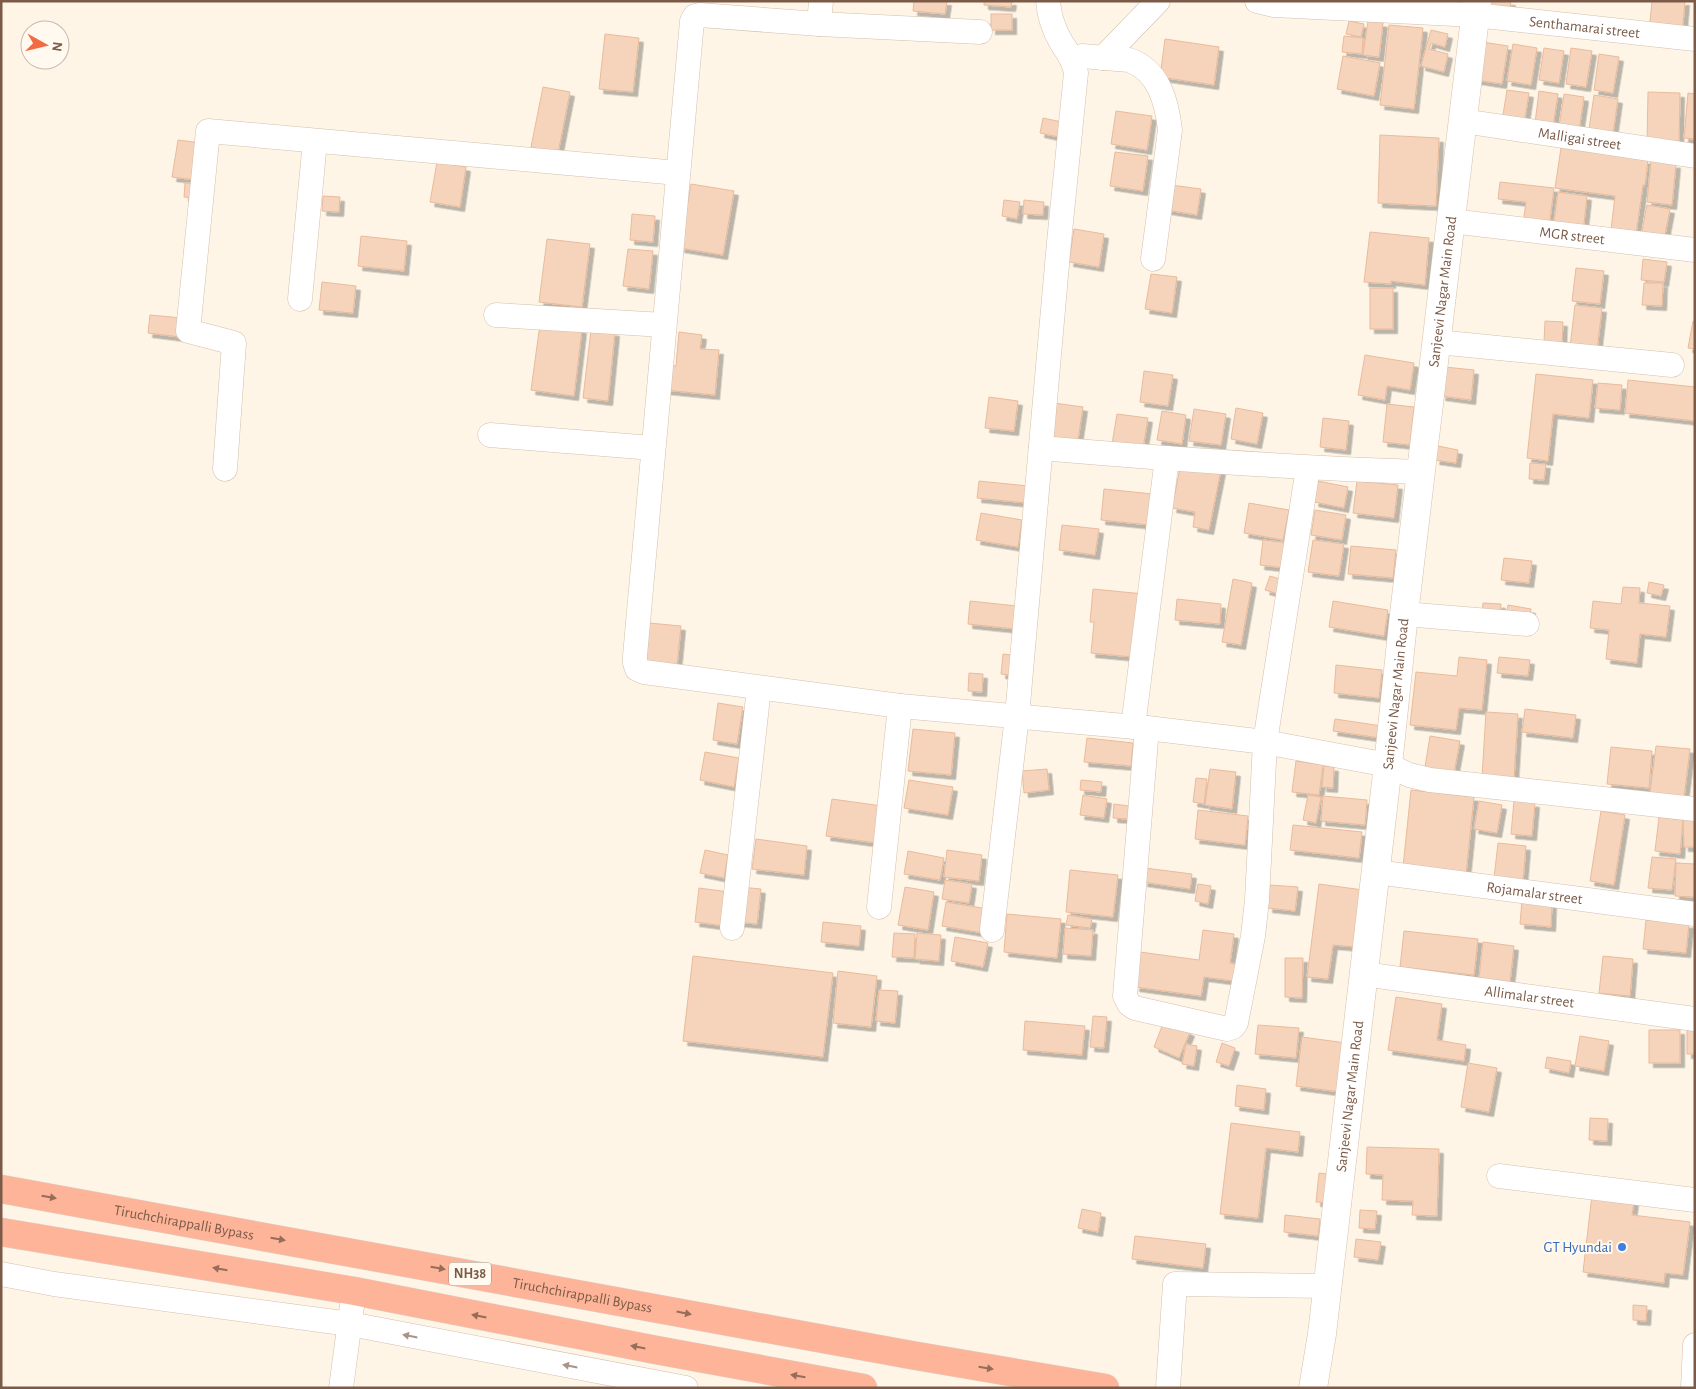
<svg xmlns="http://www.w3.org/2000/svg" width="1696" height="1389" font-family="'Alegreya Sans',sans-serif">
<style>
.building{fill:#f6d4bc;stroke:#eaba9b;filter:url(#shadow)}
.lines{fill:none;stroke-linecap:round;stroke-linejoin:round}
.street-casing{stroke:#d4bfae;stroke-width:25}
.secondary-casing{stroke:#d8bfab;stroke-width:29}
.highway-casing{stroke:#ddd4cf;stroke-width:29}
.street{stroke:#fff;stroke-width:24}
.secondary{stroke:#fff;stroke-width:28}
.highway{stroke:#fdb499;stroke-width:28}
.oneway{fill:#956d58}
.oneway2{fill:#a99488}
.shop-dot{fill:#3f7fe0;stroke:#fff9ef;stroke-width:2}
.labels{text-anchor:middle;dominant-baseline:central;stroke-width:4;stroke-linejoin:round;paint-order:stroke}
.shield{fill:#fff9ef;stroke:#a38a7a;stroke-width:1}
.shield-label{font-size:14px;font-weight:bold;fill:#7b5b48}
.street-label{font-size:15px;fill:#7b5b48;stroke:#fff9ef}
.shop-label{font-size:15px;fill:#366cbe;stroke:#fff9ef;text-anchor:end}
</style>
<defs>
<filter id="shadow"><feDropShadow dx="4.5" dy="4.5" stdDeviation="0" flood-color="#0004"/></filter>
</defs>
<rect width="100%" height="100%" fill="#fef5e7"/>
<g class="building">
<path d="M914,1H947L945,14L913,11Z"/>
<path d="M984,1H1012L1011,7L984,5Z"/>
<path d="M1490,1H1511L1509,13L1489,11Z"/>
<path d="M1652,1H1685L1682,35L1649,32Z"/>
<rect x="991" y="14" width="21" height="16"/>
<path d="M1349,21L1364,24L1361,37L1346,34Z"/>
<path d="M1368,21L1383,23L1379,57L1363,55Z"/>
<path d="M1389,25L1423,28L1414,109L1380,105Z"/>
<path d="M1431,30L1448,34L1445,47L1431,43L1429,49L1448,54L1444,72L1421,66Z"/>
<path d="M605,34L639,38L633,92L599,89Z"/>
<path d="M1344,36L1363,38L1362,54L1342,52Z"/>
<path d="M1165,39L1219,47L1214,85L1160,77Z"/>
<path d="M1483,42L1508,46L1502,84L1477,80Z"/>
<path d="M1513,44L1537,48L1531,85L1507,81Z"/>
<path d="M1544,48L1564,51L1559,83L1539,80Z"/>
<path d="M1571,48L1592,51L1586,87L1566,84Z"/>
<path d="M1599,54L1619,57L1613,93L1594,90Z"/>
<path d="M1343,56L1380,63L1374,96L1337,89Z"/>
<path d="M543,87L570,92L558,153L531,147Z"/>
<path d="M1507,90L1529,93L1524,124L1502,121Z"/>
<path d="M1539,91L1558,94L1553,126L1535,123Z"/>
<path d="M1648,92L1680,93L1679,143H1647Z"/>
<path d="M1688,93L1695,94V139L1684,138Z"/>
<path d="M1564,94L1584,97L1579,130L1559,127Z"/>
<path d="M1594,95L1618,99L1613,133L1589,129Z"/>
<path d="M1116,111L1152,116L1147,150L1111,144Z"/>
<path d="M1043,118L1062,122L1059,137L1040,133Z"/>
<path d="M1380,135L1439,138L1436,206L1378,203Z"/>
<path d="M178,140L201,143L195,180L172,177Z"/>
<path d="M1561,148L1648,160L1645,185H1643L1636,234L1611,230L1615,196L1555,188Z"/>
<path d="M1115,152L1148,156L1143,191L1110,186Z"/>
<path d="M1651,161L1676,164L1672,205L1647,202Z"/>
<path d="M437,162L466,167L460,207L430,202Z"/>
<path d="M1500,182L1554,188L1549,227L1523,224L1526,202L1498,199Z"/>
<path d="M185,183L198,184L197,198L184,197Z"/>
<path d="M691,184L734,191L723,255L680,248Z"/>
<path d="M1171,185L1201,189L1197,215L1167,210Z"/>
<path d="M1558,192L1587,196L1583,232L1553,228Z"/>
<path d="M323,196L340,197L339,212L322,211Z"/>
<path d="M1004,200L1020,202L1017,219L1002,216Z"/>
<path d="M1024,200L1044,202L1043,215L1023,214Z"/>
<path d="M1647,205L1670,209L1664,240L1641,236Z"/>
<path d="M632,214L655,216L653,242L630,240Z"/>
<path d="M1074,229L1104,234L1099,267L1069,262Z"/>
<path d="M1370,232L1429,238L1425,285L1391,281V284L1364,282Z"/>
<path d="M361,236L407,241L404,271L358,266Z"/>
<path d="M547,239L590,244L582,307L539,302Z"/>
<path d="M628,249L653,251L649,289L623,286Z"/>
<path d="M1643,259L1667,262L1664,282L1641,280Z"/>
<path d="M1576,268L1604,271L1600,304L1572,301Z"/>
<path d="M1151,274L1177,277L1172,313L1145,309Z"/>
<path d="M322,282L356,286L353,313L319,310Z"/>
<path d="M1644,283H1663L1662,306L1642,305Z"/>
<rect x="1370" y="288" width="23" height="41"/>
<path d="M1575,305L1602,308L1597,350L1570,347Z"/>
<path d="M150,315L182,318L180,337L148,333Z"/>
<path d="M1545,321L1563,322L1562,343L1544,342Z"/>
<path d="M1693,321L1695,322V349L1688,348Z"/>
<path d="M540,324L582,329L574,396L531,390Z"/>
<path d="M591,330L615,332L608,401L583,398Z"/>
<path d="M679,332L702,335L700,349L719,350L715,395L665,390L667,365L676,366Z"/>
<path d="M1365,355L1414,363L1410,390L1387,386L1385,400L1358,395Z"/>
<path d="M1445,367L1474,370L1471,400L1441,396Z"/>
<path d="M1144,371L1173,375L1168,406L1140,402Z"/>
<path d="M1536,374L1593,380L1589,418L1553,414L1548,461L1527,458Z"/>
<path d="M1628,380L1695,387V421L1625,413Z"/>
<path d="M1598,383L1622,385L1620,410L1595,408Z"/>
<path d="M989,397L1018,401L1014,431L985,428Z"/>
<path d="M1054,403L1083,407L1077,446L1048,441Z"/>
<path d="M1387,404L1414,407L1410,445L1383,442Z"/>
<path d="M1236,408L1263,413L1257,444L1231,439Z"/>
<path d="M1194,409L1226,414L1221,445L1189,441Z"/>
<path d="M1162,411L1186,415L1182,444L1157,440Z"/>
<path d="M1117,414L1148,418L1143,448L1112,444Z"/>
<path d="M1323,418L1349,421L1346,450L1320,447Z"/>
<path d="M1438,446L1458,450L1456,463L1435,460Z"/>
<path d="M1181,463L1221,470L1209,530L1193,527L1195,512L1172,508Z"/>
<path d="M1530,463L1546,464L1544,480L1529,479Z"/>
<path d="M979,481L1028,486L1027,503L977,498Z"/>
<path d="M1318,481L1348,487L1344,508L1314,502Z"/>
<path d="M1357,481L1398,485L1394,518L1353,513Z"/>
<path d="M1104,489L1153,494L1150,525L1101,520Z"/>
<path d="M1249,503L1289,510L1283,540L1244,533Z"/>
<path d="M1315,510L1346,515L1342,540L1311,535Z"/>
<path d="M981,513L1022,520L1018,547L976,540Z"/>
<path d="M1062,525L1099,529L1095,555L1059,550Z"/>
<path d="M1263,540L1289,543L1286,568L1260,565Z"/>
<path d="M1313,540L1344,544L1339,576L1308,572Z"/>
<path d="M1351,546L1396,550L1393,578L1348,574Z"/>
<path d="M1504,558L1532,561L1529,583L1501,580Z"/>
<path d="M1270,576L1283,580L1279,594L1265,590Z"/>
<path d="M1233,579L1252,583L1241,645L1222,642Z"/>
<path d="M1649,582L1664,585L1661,596L1647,593Z"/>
<path d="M1623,587L1640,588L1639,603L1670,606L1666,637L1640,634L1637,663L1606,659L1609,630L1590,628L1593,601L1621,604Z"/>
<path d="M1093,589L1144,594L1133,657L1091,653L1094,622H1090Z"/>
<path d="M1177,599L1221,604L1220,624L1175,620Z"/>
<path d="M970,601L1017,606L1015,629L968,624Z"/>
<path d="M1333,601L1388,610L1384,636L1329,627Z"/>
<path d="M1483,603L1501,604L1500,619L1482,617Z"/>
<path d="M1508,605L1531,609L1529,621L1506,617Z"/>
<path d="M649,623L681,626L677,666L645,663Z"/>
<path d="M1003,654L1012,655L1010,675L1001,674Z"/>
<path d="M1459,657L1487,660L1482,710L1459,708L1456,730L1410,725L1416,672L1457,676Z"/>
<path d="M1499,657L1530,660L1528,676L1497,673Z"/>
<path d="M1336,665L1382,670L1379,698L1334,693Z"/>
<path d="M969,673L983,674L982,692L968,691Z"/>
<path d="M718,703L743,707L737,744L713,740Z"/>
<path d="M1525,709L1576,715L1573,738L1522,732Z"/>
<path d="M1486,712L1518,714L1514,779L1482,777Z"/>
<path d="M1335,719L1382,726L1380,738L1333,731Z"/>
<path d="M913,729L955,733L951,775L908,771Z"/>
<path d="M1430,736L1460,741L1454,773L1425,767Z"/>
<path d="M1087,738L1133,743L1131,766L1084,762Z"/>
<path d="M1656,746L1690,749L1684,797L1650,793Z"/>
<path d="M1611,747L1652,751L1649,788L1607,784Z"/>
<path d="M705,752L739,758L734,787L700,780Z"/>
<path d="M1296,761L1323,765L1319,795L1292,792Z"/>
<path d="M1324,766L1334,767L1333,788L1322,787Z"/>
<path d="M1047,769L1049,790L1024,793L1022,771Z"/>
<path d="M1210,769L1236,772L1232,809L1205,805Z"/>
<path d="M1196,778L1207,779L1204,804L1193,802Z"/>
<path d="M909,780L953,787L948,815L904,808Z"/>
<path d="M1081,780L1102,782L1101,792L1080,790Z"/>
<path d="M1411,790L1474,797L1466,874L1403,867Z"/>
<path d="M1083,795L1107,799L1104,818L1080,815Z"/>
<path d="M1308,795L1321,797L1316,823L1303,820Z"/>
<path d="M1323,796L1367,800L1365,825L1321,821Z"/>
<path d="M832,799L882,806L877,843L826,836Z"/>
<path d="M1479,801L1502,805L1497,833L1474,829Z"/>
<path d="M1514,801L1535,803L1532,836L1511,834Z"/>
<path d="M1114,804L1129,806L1128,819L1113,818Z"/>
<path d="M1198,810L1248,816L1245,845L1195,839Z"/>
<path d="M1601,811L1625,815L1614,885L1590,881Z"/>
<path d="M1659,817L1683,820L1680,854L1655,851Z"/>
<path d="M1683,819H1695V847H1684Z"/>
<path d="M1293,825L1362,832L1359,858L1290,850Z"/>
<path d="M756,839L807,846L804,875L752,869Z"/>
<path d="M1498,843L1526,846L1523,881L1494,878Z"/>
<path d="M705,850L728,855L724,878L700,873Z"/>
<path d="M947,850L982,855L979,881L944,877Z"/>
<path d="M908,851L944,858L940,880L904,874Z"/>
<path d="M1652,857L1676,859L1672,890L1648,888Z"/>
<path d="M1676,863L1695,864V897L1675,896Z"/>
<path d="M1145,868L1192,874L1190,889L1143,882Z"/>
<path d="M1070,870L1118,875L1113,917L1066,912Z"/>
<path d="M945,880L972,884L969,903L942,899Z"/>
<path d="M1198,884L1211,886L1208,904L1195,901Z"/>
<path d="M1319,884L1363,890L1356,947L1333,945L1328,979L1307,977Z"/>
<path d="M1270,885L1298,887L1295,911L1268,908Z"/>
<path d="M741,887L761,889L757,924L737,922Z"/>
<path d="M905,887L934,892L928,930L898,925Z"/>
<path d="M699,888L729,892L725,926L695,922Z"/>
<path d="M1522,900L1552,903L1551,927L1520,924Z"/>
<path d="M946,902L988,909L984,933L942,926Z"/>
<path d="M1007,914L1061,919L1057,958L1004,952Z"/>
<path d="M1068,915L1092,919L1090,928L1066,925Z"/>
<path d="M1646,920L1689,924L1686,953L1643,949Z"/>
<path d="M823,922L861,926L859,946L821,942Z"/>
<path d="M1065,928L1093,930L1091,956L1063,954Z"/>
<path d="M1203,930L1234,934L1230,963L1236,964L1234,981L1204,977L1201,996L1135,987L1140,952L1199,960Z"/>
<path d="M1404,931L1478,939L1474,975L1400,967Z"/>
<path d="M894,933L915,934L914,958L892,957Z"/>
<path d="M917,933L941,935L939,961L915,959Z"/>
<path d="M955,937L988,943L983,967L951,961Z"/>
<path d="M1483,942L1514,946L1510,982L1479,978Z"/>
<path d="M693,956L833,973L823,1057L683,1041Z"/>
<path d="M1603,956L1633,959L1630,996L1599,993Z"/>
<path d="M1285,958H1303L1302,998L1285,997Z"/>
<path d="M838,971L877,976L871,1027L833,1023Z"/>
<path d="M879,990L898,991L895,1023L876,1021Z"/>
<path d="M1396,997L1442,1004L1437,1040L1466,1045L1464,1061L1388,1050Z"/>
<path d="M1093,1016L1107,1017L1104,1048L1090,1047Z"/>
<path d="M1025,1021L1085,1026L1082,1055L1023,1050Z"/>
<path d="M1164,1021L1190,1032L1179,1058L1154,1047Z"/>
<rect x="1687" y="1021" width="8" height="33"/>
<path d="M1258,1025L1299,1028L1296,1058L1255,1054Z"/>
<rect x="1649" y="1030" width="31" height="33"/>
<path d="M1580,1036L1609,1041L1604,1071L1575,1066Z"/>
<path d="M1302,1037L1346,1043L1340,1092L1296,1086Z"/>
<path d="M1222,1043L1235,1048L1229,1066L1216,1062Z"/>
<path d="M1186,1044L1197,1046L1194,1066L1182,1064Z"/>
<path d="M1547,1057L1571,1061L1569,1073L1545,1068Z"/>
<path d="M1468,1063L1497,1068L1489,1112L1461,1107Z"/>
<path d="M1237,1085L1266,1089L1264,1110L1235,1106Z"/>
<path d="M1590,1118L1608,1119L1607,1141L1589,1140Z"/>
<path d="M1231,1123L1300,1132L1298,1152L1266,1148L1258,1218L1220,1214Z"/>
<path d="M1367,1147L1439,1149L1437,1216L1412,1215L1413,1201L1382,1200L1383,1175L1366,1174Z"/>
<path d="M1319,1173L1334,1175L1331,1203L1316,1202Z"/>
<path d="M1592,1195L1634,1201L1632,1215L1690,1222L1683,1275L1665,1273L1664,1283L1583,1272Z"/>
<path d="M1082,1209L1101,1213L1098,1232L1078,1228Z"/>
<path d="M1360,1210L1377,1211L1375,1229L1359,1228Z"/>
<path d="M1285,1215L1320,1219L1318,1236L1284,1232Z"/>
<path d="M1135,1236L1206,1244L1203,1268L1132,1259Z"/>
<path d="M1356,1239L1381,1242L1378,1260L1354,1257Z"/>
<path d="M1633,1305L1647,1306L1646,1321L1633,1320Z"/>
</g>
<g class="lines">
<g class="street-casing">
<g id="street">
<path id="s1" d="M1257,1L1274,5L1475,15L1695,39"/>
<path d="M819,24L821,1"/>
<path d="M980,32L819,24L700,15L695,16L692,21L635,656V663L637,669L644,672L900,706L1147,728L1265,742L1388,765L1409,775L1430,780L1695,809"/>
<path d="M1103,58L1158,1"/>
<path d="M1072,59L1082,56L1129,60C1159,70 1167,103 1170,130L1153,259"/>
<path id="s2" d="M1463,121L1695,156"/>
<path id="s3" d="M1451,221L1695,250"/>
<path d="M300,299L315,141"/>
<path d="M496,315L664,325"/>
<path d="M1437,342L1672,365"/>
<path d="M490,435L653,448"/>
<path d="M1041,448C1168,459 1294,468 1422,472"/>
<path d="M225,469L234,343L188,331L208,131L678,173"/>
<path d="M1404,614L1527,624"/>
<path d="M1133,727L1167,458"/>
<path d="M1147,728L1125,996L1129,1004L1135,1008L1227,1029L1233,1027L1236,1023L1253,936L1257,900L1265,742L1308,468"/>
<path id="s4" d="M1376,872L1695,914"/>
<path d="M879,907L900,706"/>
<path d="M732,928L759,688"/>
<path d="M992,930L1017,716L1059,242L1076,73C1074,61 1068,53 1061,42C1054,30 1049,16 1048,1"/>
<path id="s5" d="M1363,974L1695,1019"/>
<path d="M1499,1176L1695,1200"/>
<path d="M1,1274L54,1284L350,1324L686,1388"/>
<path d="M341,1388L354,1291"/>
<path d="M1168,1388L1175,1284L1327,1286"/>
<path d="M1693,1388L1695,1345"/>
</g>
</g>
<g class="secondary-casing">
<g id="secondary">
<path id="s6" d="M1313,1388L1322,1334L1388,765L1404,614L1477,1"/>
</g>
</g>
<g class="highway-casing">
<g id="highway">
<path id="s7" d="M1,1189L911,1355L1105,1388"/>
<path d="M1,1232L354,1291L656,1350L863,1388"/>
</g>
</g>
<use href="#street" class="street"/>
<use href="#secondary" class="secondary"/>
<use href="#highway" class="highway"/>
</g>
<defs><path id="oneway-solid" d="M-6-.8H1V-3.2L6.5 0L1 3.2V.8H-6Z" transform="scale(1.25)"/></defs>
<g class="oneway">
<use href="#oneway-solid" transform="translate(49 1197) rotate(10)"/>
<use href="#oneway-solid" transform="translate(278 1239) rotate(10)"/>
<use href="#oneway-solid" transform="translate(438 1268) rotate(10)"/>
<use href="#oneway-solid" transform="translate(220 1269) rotate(-170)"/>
<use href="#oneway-solid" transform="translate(684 1313) rotate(11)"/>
<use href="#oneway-solid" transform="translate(479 1316) rotate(-169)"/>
<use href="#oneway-solid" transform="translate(638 1347) rotate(-169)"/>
<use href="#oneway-solid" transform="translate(986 1368) rotate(9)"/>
<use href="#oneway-solid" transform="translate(798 1376) rotate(-170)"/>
</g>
<g class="oneway2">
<use href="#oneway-solid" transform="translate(410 1336) rotate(-169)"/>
<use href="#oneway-solid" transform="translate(570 1366) rotate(-169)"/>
</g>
<circle class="shop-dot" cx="1622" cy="1247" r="5"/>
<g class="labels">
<rect class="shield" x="449" y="1262.5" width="42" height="23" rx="4"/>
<g class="shield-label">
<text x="470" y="1274">NH38</text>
</g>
<g class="street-label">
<text stroke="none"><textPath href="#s1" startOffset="329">Senthamarai street</textPath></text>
<text stroke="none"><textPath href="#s2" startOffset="118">Malligai street</textPath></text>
<text stroke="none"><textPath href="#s3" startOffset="122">MGR street</textPath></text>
<text stroke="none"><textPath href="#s6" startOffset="1104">Sanjeevi Nagar Main Road</textPath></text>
<text stroke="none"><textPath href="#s6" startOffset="699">Sanjeevi Nagar Main Road</textPath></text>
<text stroke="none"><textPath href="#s4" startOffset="160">Rojamalar street</textPath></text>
<text stroke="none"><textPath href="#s5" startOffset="168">Allimalar street</textPath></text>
<text stroke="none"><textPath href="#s6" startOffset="294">Sanjeevi Nagar Main Road</textPath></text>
<text stroke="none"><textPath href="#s7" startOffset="186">Tiruchchirappalli Bypass</textPath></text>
<text stroke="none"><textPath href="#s7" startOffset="591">Tiruchchirappalli Bypass</textPath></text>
</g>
<g class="shop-label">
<text x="1612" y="1247">GT Hyundai</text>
</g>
</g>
<rect width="1696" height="1389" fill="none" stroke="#7b5b48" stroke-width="5"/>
<g transform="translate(45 45) rotate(98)"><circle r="24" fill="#fff9ef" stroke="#cabaac"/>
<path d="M0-4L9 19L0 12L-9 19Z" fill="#f26b43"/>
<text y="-8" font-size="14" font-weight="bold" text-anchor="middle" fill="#7b5b48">N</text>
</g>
</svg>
